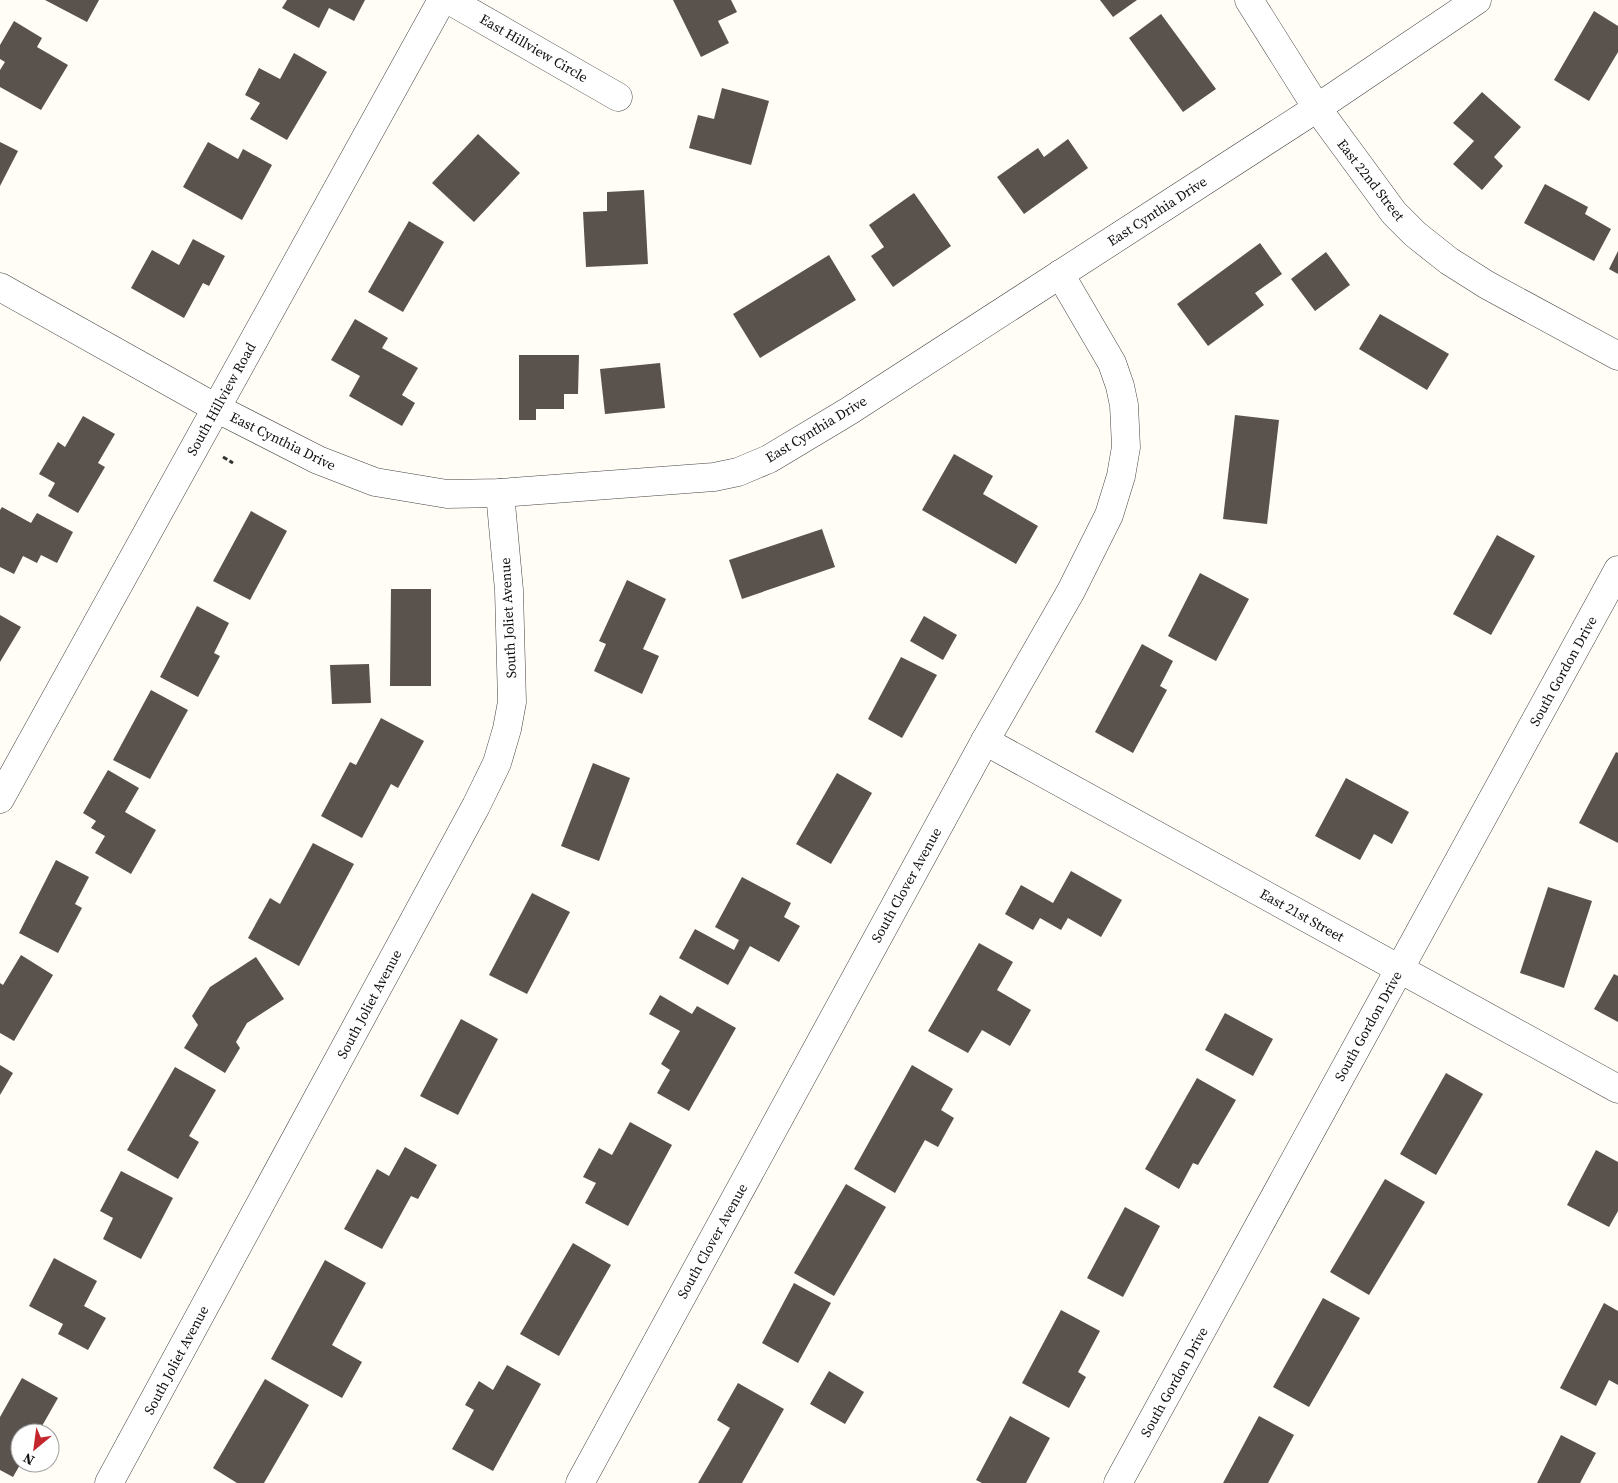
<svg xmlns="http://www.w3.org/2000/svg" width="1618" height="1483" viewBox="0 0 1618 1483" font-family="'Source Serif 4',serif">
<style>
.building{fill:#5a524d}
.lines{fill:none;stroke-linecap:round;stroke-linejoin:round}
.street-casing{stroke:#444;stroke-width:29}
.path{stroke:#333;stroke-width:3;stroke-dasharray:5 2.5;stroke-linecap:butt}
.street{stroke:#fff;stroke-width:28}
.labels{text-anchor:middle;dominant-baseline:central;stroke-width:5;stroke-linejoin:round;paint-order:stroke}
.street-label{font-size:14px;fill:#111;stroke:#fff}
</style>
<rect width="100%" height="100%" fill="#fffdf5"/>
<g class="building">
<polygon points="45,0 99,0 87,22"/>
<polygon points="287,0 365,0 354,21 329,8 319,28 282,8"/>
<polygon points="673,0 731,0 737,12 718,21 729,43 701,57"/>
<polygon points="1100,0 1137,0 1113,17"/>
<polygon points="1594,11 1618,26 1618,52 1589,101 1554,80"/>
<polygon points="1161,14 1216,89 1183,112 1129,38"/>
<polygon points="14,21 42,38 37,47 68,65 41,110 0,87 0,70 5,62 0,59 0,45"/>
<polygon points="294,53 327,72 287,140 250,119 260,103 245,95 259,68 280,79"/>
<polygon points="722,88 769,101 751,165 689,148 698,115 714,119"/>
<polygon points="1482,92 1521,127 1494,157 1503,166 1482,190 1453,164 1474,141 1453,123"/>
<polygon points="478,134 520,173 474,222 432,183"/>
<polygon points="1068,139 1088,168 1024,214 997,177 1038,148 1044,157"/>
<polygon points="0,142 18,151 0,186"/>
<polygon points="208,142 238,159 243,149 272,165 242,220 183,187"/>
<polygon points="1545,184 1588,207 1585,214 1611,229 1594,261 1524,223"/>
<polygon points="644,190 648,264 586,267 583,212 607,211 607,192"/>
<polygon points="914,193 951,246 893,287 871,256 884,247 869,225"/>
<polygon points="409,221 444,242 403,312 368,292"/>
<polygon points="193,239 225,256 209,286 203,283 184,318 131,288 152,250 179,265"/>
<polygon points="1260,243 1282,274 1255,293 1264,305 1208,346 1177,304"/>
<polygon points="1618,251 1618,274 1609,269"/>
<polygon points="1326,252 1350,285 1315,311 1291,279"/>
<polygon points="829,255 856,300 760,358 733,314"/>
<polygon points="1380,314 1449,354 1427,390 1359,349"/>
<polygon points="355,319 388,338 382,348 418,368 402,395 415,403 402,426 349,396 360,376 331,360"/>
<polygon points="519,355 579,355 578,394 564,394 564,409 536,409 536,420 519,420"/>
<polygon points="660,363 665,408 605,414 600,369"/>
<polygon points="1235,415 1279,420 1267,524 1223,519"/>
<polygon points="83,416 115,434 98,463 105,467 78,513 48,496 55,483 39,474 58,442 65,447"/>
<polygon points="954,454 993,476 983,494 1038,526 1016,564 922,510"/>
<polygon points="2,507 31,523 37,513 73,532 57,563 41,555 37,563 23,556 14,574 0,567 0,510"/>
<polygon points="251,511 287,531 250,600 213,581"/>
<polygon points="822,529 835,567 742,599 729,560"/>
<polygon points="1497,535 1535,556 1491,635 1453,614"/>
<polygon points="1200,573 1249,599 1216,661 1168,636"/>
<polygon points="627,580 666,599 643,649 659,656 642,694 594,671 606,644 599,641"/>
<polygon points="391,589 431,589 431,686 390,686"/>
<polygon points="197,606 229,623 214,653 220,656 198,697 160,677"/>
<polygon points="0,615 21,627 0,662"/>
<polygon points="924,616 957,635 943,660 910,641"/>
<polygon points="1142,644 1173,661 1160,686 1167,690 1133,753 1095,732"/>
<polygon points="901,657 937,675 902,738 868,719"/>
<polygon points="369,664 371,703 332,704 330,665"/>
<polygon points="151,690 188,710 150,779 113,760"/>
<polygon points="381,718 424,741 398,788 391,784 362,838 321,816 350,762 356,765"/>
<polygon points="1616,752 1618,753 1618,843 1579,823"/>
<polygon points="593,763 630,778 599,861 561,846"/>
<polygon points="108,770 139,788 125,812 156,830 131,874 95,853 105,836 91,828 96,821 83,813"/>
<polygon points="837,773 872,793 831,864 796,844"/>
<polygon points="1346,778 1409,812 1392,844 1374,834 1360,860 1315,836"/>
<polygon points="313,843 354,864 299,966 248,938 270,898 280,904"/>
<polygon points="56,860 89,877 75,904 82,908 58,953 19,933"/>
<polygon points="1071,871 1122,900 1101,937 1068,918 1061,930 1040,918 1033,930 1005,914 1021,885 1053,903"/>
<polygon points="742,877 791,903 784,917 800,926 779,962 750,946 728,985 679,958 695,929 734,950 739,940 715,927"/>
<polygon points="1548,887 1592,901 1564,988 1520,973"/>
<polygon points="532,893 570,912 527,994 489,975"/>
<polygon points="979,943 1013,962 997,990 1031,1010 1010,1046 982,1030 968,1053 928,1031"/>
<polygon points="21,955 53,975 14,1041 0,1033 0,983 3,985"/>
<polygon points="256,957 284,999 247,1023 236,1042 240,1048 225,1073 184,1048 198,1025 192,1016 210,987"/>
<polygon points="1614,974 1618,976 1618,1022 1594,1009"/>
<polygon points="660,995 692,1014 697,1006 736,1028 689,1111 657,1093 670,1070 661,1064 680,1031 649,1014"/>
<polygon points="1225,1013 1273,1039 1253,1076 1205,1050"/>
<polygon points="461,1019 498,1039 458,1115 420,1096"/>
<polygon points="0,1065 13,1073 0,1095"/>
<polygon points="912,1065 953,1089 941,1110 954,1118 938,1147 925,1140 895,1193 854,1169"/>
<polygon points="175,1067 216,1090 189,1136 199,1142 178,1179 127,1150"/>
<polygon points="1446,1073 1483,1094 1436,1175 1400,1154"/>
<polygon points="1197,1078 1236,1100 1198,1165 1193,1163 1179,1189 1145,1169"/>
<polygon points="630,1122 672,1145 628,1226 585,1203 596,1183 583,1177 599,1148 612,1155"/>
<polygon points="405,1147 437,1165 418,1199 411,1196 382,1249 344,1229 377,1169 389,1176"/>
<polygon points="1596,1150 1618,1162 1618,1211 1609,1227 1567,1205"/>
<polygon points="121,1171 173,1198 141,1259 103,1239 113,1218 100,1211"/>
<polygon points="1385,1179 1425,1202 1369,1295 1330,1272"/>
<polygon points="846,1184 886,1207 834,1296 794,1273"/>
<polygon points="1125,1207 1160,1226 1123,1297 1087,1278"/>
<polygon points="573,1243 611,1265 559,1356 520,1334"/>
<polygon points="54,1258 97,1281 84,1306 106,1318 88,1350 58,1334 63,1324 29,1306"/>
<polygon points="325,1260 366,1283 332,1345 362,1362 342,1398 271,1359"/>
<polygon points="794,1283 831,1303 798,1363 762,1343"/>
<polygon points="1323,1298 1360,1318 1309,1407 1273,1387"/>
<polygon points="1604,1303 1618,1311 1618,1385 1609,1380 1596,1406 1560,1388"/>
<polygon points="1061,1310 1100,1331 1078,1372 1086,1377 1069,1408 1022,1383"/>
<polygon points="507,1365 541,1384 493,1471 452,1449 474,1410 465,1405 479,1381 493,1390"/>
<polygon points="829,1371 864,1392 845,1424 810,1404"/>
<polygon points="22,1378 58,1398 38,1433 20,1433 21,1463 13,1477 0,1470 0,1417"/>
<polygon points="265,1379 309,1405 264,1483 237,1483 213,1468"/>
<polygon points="738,1383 784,1409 742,1483 698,1483 730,1428 717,1420"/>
<polygon points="1010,1416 1050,1438 1026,1483 982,1483 976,1480"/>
<polygon points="1259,1416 1294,1435 1268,1483 1223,1483"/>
<polygon points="1561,1435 1596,1453 1580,1483 1537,1483"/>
</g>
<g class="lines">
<defs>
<g id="street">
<polyline points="449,0 618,97"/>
<polyline points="1249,0 1317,108 1394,213 1415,234 1449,261 1487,285 1618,356"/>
<polyline points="0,287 216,408 318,460 375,482 447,494 500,493 714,477 738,472 769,459 849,411 1317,108 1477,0"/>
<polyline points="985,741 1618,1089"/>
<polyline points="0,799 442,0"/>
<polyline points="109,1483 476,806 497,763 507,729 512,702 509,590 500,493"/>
<polyline points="580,1483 985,741 1071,591 1109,515 1121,476 1126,447 1124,405 1120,386 1112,363 1060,274"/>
<polyline points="1118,1483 1618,570"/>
</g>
</defs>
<use href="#street" class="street-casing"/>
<polyline class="path" points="223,457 233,463"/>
<use href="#street" class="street"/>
</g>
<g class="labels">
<g class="street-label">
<text transform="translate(534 48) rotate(30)">East Hillview Circle</text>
<text transform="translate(1371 180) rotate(52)">East 22nd Street</text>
<text transform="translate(1157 211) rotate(-33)">East Cynthia Drive</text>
<text transform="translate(221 399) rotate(-61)">South Hillview Road</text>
<text transform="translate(816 429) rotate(-31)">East Cynthia Drive</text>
<text transform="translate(283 441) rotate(26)">East Cynthia Drive</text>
<text transform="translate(508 618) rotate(-93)">South Joliet Avenue</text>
<text transform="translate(1563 671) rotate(-61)">South Gordon Drive</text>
<text transform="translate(906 885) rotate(-61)">South Clover Avenue</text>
<text transform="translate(1302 915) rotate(29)">East 21st Street</text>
<text transform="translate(369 1004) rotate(-62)">South Joliet Avenue</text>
<text transform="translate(1368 1026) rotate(-61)">South Gordon Drive</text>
<text transform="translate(712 1241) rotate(-61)">South Clover Avenue</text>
<text transform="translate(176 1360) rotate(-62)">South Joliet Avenue</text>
<text transform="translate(1174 1382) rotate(-61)">South Gordon Drive</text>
</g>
</g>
<g transform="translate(35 1448) rotate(209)"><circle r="24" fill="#ffffff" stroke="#a0a0a0"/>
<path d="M0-4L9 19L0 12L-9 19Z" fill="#c4262e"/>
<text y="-8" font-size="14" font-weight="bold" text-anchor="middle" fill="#111111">N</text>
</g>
</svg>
